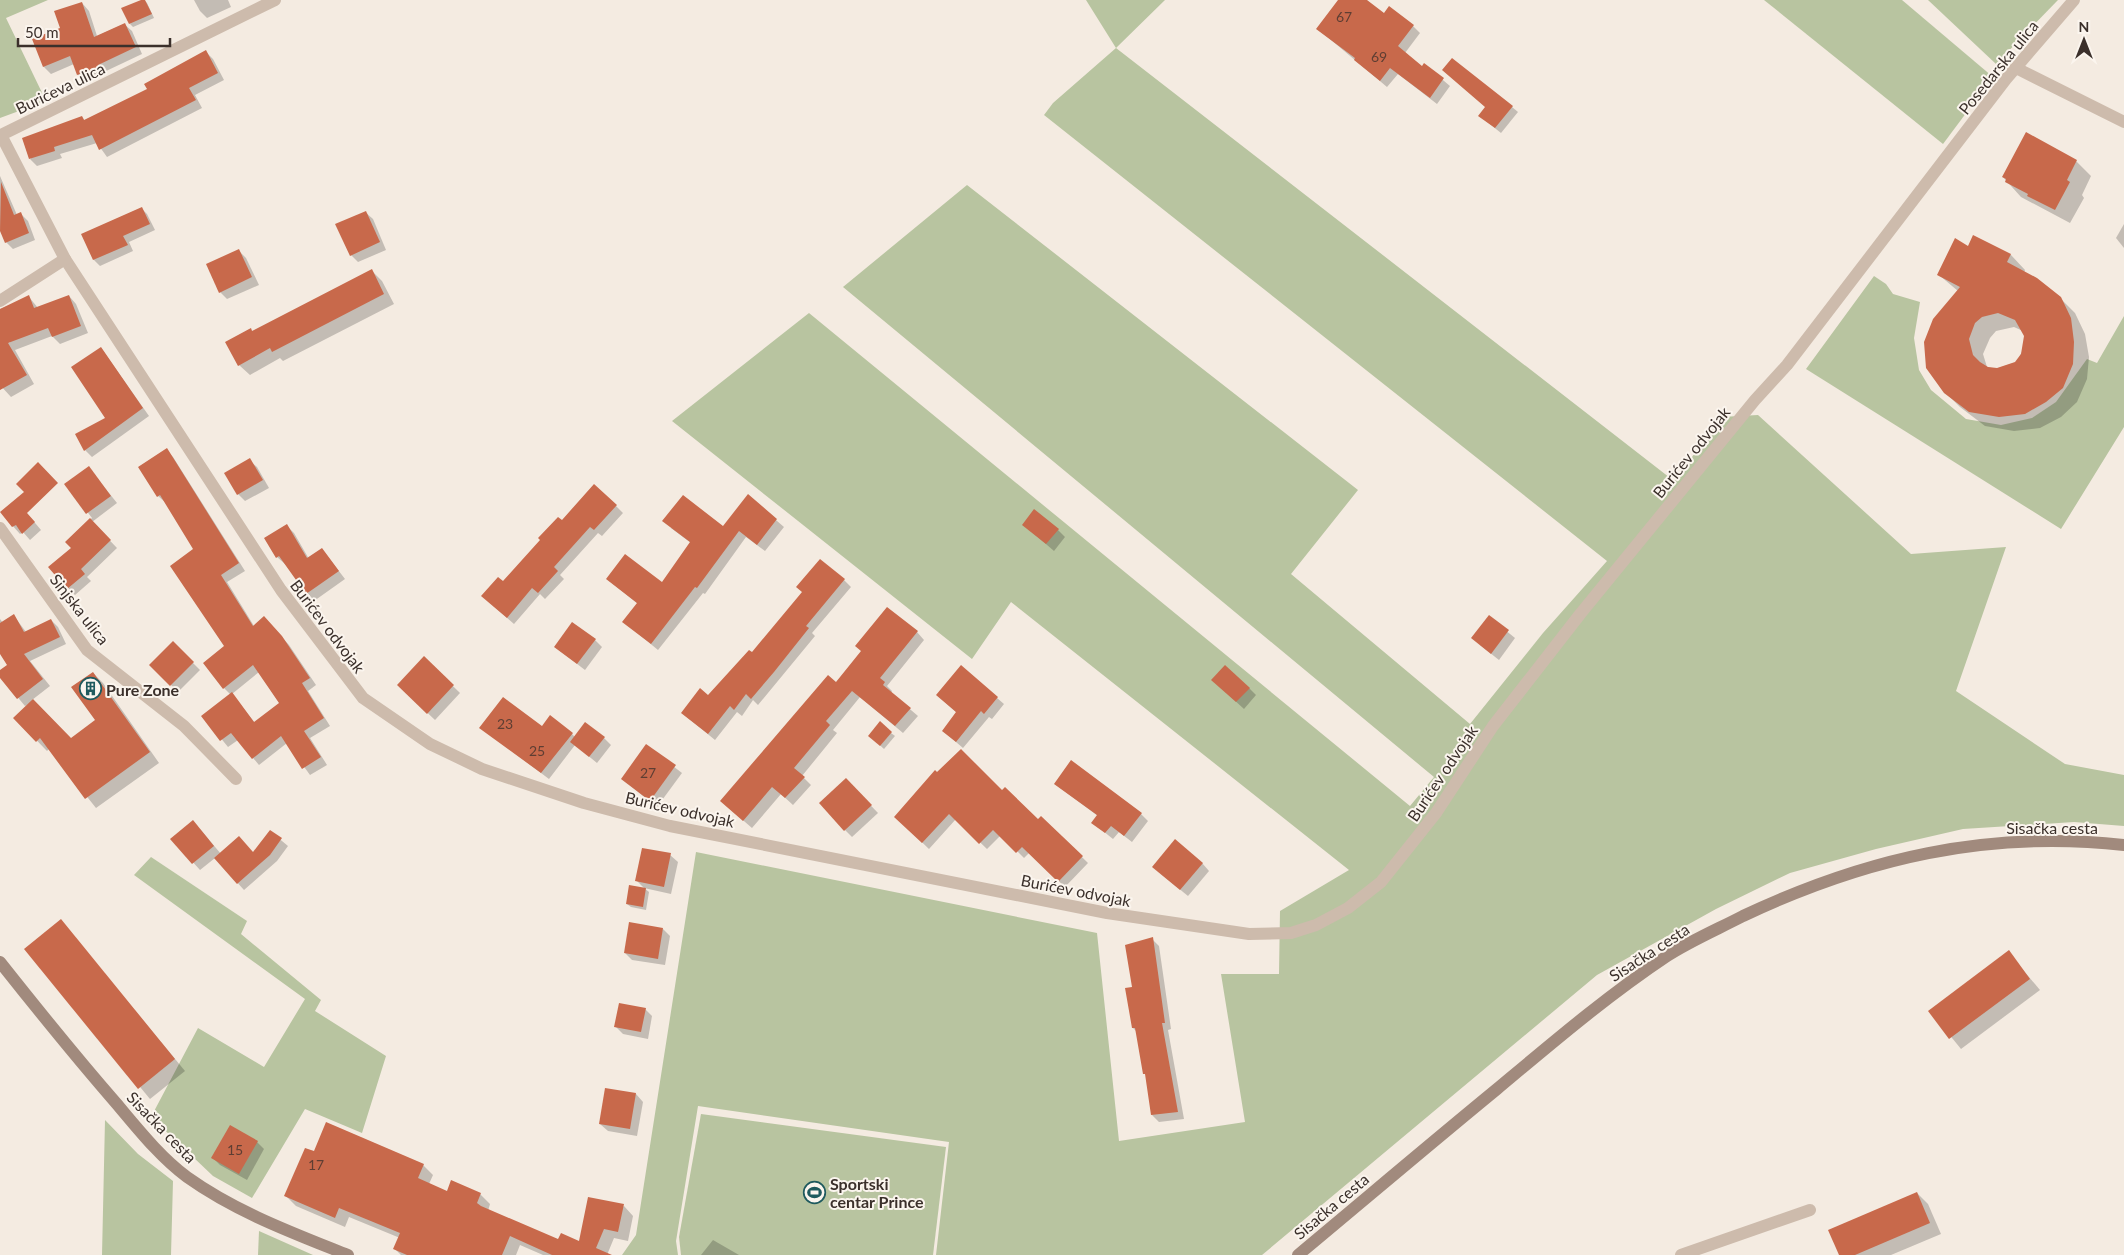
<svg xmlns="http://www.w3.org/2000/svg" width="2124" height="1255" viewBox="0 0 2124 1255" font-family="Lato,sans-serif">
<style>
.green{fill:#b8c4a0}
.shadow{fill:#0003;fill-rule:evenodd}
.building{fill:#c8694b;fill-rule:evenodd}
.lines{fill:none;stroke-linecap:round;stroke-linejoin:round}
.minor{stroke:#cdbbac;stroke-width:12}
.secondary{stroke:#a18a7d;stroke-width:12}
.labels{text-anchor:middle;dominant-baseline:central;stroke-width:4;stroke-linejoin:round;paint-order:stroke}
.number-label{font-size:14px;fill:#5e3e33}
.street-label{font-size:16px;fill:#3b302b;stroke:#fbf5ee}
.poi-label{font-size:16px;font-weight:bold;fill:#3b302b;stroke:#fbf5ee;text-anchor:start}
</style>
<rect width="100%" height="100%" fill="#f4ebe1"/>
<g class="green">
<polygon points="0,0 48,0 6,18 46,101 0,118"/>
<polygon points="1086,0 1165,0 1116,48 1674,481 1722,417 1758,415 1911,554 2006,547 1956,691 2065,764 2124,775 2124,826 2074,822 1963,829 1876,849 1790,873 1716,909 1597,975 1262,1255 936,1255 949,1142 698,1106 676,1241 678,1255 622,1255 636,1235 696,852 1097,933 1119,1141 1245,1122 1221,974 1279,974 1280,911 1349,870 1011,602 972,659 672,421 809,313 1410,806 1434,777 843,287 967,185 1358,490 1291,574 1470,724 1543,633 1607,561 1044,115 1053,103 1116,48"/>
<polygon points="1764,0 1902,0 1993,77 1943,144"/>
<polygon points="1928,0 2058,0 1996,64"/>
<polygon points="1874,276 1886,284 1893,294 1920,302 1914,338 1919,370 1931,390 1966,419 2001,425 2032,418 2056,402 2087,359 2097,363 2124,316 2124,427 2061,529 1806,369"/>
<polygon points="151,857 247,921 241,934 321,1000 315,1011 386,1056 362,1133 305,1109 252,1198 213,1176 151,1117 198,1028 264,1067 305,999 134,875"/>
<polygon points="701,1114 946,1147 933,1255 681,1255 679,1237"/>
<polygon points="105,1120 138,1154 173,1181 171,1255 102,1255"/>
<polygon points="259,1231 313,1255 258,1255"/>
</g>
<g class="shadow">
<polygon points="144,0 147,3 154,18 133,27 130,24"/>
<polygon points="194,0 228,0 231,7 207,18 200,11"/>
<polygon points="1340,0 1365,0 1385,15 1413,26 1420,33 1405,53 1423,68 1425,65 1450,86 1437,104 1398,74 1387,87 1318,29"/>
<polygon points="82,3 89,11 97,36 124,24 132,31 142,54 104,72 105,74 85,82 78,75 74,64 51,74 44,67 34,40 61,29"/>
<polygon points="206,52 213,59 224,80 195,95 202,108 107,157 97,143 60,154 62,158 37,166 30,159 82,117 85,121 149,90"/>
<polygon points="1486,107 1512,107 1518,112 1501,133 1486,121"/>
<polygon points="2076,161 2091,176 2082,195 2084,198 2070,223 2021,197 2003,177"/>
<polygon points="0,176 17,215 21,214 28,221 35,240 13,249 6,242 0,227"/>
<polygon points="141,208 147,214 155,230 129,242 133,251 100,266 94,260 83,234"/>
<polygon points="365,212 373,219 386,250 358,262 351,255"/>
<polygon points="2124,224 2124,248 2116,238"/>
<path d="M1974,236L2011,255L2025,270L2024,273L2060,298L2075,313L2085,334L2089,357L2087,379L2077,402L2061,417L2040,428L2014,431L1985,426L1960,407L1945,392L1958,291L1939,275L1968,247ZM2014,327L2023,331L2026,336L2025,346L2016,363L1997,369L1987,367L1983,354L1990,338L1996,331Z"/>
<polygon points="239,251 246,258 259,285 227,299 220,292"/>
<polygon points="372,271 382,281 394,304 283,361 280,358 250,375 239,365 227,342 250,329 253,332"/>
<polygon points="69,296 76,304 88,333 60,344 52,336 15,350 34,384 11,397 0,385 0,340 4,337 10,343 0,309 29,297 38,308"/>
<polygon points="101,348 149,416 92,457 85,450 76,435 106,419"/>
<path d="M166,450L173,457L245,571L227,582L254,626L271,625L289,645L316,685L308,691L330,726L310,738L327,765L310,775L287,743L259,765L238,740L228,747L203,716L231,695L224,688L226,646L195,550L166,503L158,496L139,467ZM259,672L280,704L255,723L232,694Z"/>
<polygon points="249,460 257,467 269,488 245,501 238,494"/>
<polygon points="89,468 117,503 92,522 117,548 87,577 91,581 75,595 68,588 72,548 66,542 92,518 66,484"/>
<polygon points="748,496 784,527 765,551 746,537 705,594 703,593 658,650 624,622 638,604 607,579 662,583 691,543 671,528 724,528"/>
<polygon points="616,506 623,513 602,536 598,533 560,575 564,579 545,599 540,594 514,624 490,603 503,583 562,522"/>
<polygon points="25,511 41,530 30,540 23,532 20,534 3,515"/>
<polygon points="1024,525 1058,530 1065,537 1054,551"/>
<polygon points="287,526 294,533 309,559 322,549 345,579 314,601 285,564 277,557"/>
<polygon points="844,580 851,587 812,633 815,636 758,705 753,700 742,716 737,712 715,740 682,713 709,696 752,654 804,592"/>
<polygon points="14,616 26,632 51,620 58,627 66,644 30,661 50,686 32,700 71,739 97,720 93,673 103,683 159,763 96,808 49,749 47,751 15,718 31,703 25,706 0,676 0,672 8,666 0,652 0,619 3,623"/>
<polygon points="1489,617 1515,638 1499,660 1480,645"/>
<polygon points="917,632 924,640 887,686 892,691 891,693 918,716 903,733 860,697 833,730 837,733 802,776 811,785 793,805 781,794 752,828 730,809 836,683"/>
<polygon points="595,640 602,647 585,670 555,647"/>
<polygon points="173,643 200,670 178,692 151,665"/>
<polygon points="424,658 460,693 435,720 398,685"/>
<polygon points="961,667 1004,704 992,719 989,717 963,748 943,731 957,713 937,695"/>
<polygon points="1220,687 1249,688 1256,695 1244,709"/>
<polygon points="481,728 542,728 572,734 575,737 604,738 611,745 597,763 575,745 549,779"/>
<polygon points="891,733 895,736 884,749 873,739"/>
<polygon points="647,746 682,773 657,807 622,779"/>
<polygon points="1055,784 1141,814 1148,821 1132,842 1119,832 1113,839 1093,823 1098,816"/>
<polygon points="853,787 878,813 852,837 845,830"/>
<polygon points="1002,792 1038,821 1041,817 1088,863 1065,887 1029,853 1024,858 1001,835 987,849 956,819 929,849 902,823"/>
<polygon points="200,829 221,854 254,853 270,831 288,846 277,861 244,890 215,858 200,870 172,839"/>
<polygon points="670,855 678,862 671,894 644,888 649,892 646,910 631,907 627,904 645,889 637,881"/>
<polygon points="1202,863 1209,871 1188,896 1161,874"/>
<polygon points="61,921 185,1071 150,1099 26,949"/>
<polygon points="663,929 670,936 665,965 632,960 625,953"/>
<polygon points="1152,939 1159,946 1171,1029 1168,1030 1184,1119 1159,1122 1152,1115 1147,1076 1137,1032 1133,1028 1133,988"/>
<polygon points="2008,952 2040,990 1961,1049 1930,1011"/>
<polygon points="645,1009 652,1016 648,1039 623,1034 616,1027"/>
<polygon points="606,1089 636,1094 643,1102 637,1136 608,1131 600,1124"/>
<polygon points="257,1142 264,1149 247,1180 220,1165 213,1158"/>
<polygon points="315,1153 423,1165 433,1175 429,1184 448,1192 480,1194 490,1204 488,1211 559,1241 580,1243 624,1206 633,1216 628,1241 614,1238 607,1255 543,1255 520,1245 516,1255 401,1255 395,1249 400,1238 349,1217 345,1227 296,1206 286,1196"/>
<polygon points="1917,1193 1928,1204 1941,1234 1891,1255 1841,1255"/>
<polygon points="713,1240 739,1255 701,1255"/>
</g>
<g class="building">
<polygon points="141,0 145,0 152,14 129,24 121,8"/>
<polygon points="1338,0 1367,0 1384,13 1389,6 1414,25 1398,46 1422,66 1424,63 1444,78 1430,98 1390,68 1380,81 1354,60 1355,58 1316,29"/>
<polygon points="82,2 94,37 125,23 136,47 98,65 99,67 77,75 70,56 43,67 32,39 60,28 54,11"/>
<polygon points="206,50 218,73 189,88 196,100 99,150 92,135 54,147 55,151 29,159 22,138 82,116 84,120 147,89 144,84"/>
<polygon points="1452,58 1513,106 1495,128 1478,116 1485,107 1442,70"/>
<polygon points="2026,132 2077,160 2067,180 2070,182 2055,210 2027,196 2028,194 2005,182 2006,179 2002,177"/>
<polygon points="1,182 14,215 21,212 29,233 5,243 0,231"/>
<polygon points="142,207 150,224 123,236 128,245 93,260 81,234"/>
<polygon points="366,211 380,242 350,256 335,224"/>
<path d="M1973,235L2011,254L2007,262L2037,278L2061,297L2071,318L2074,342L2073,364L2063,388L2046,402L2025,414L1999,417L1969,412L1944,393L1926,368L1924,342L1933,319L1960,287L1937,275L1955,238L1968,246ZM1998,313L2015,320L2024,336L2021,354L2015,362L1997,368L1988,367L1980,362L1973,355L1969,339L1975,323L1982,317Z"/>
<polygon points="239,249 252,277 219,293 206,264"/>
<polygon points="372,269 384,294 272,352 270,348 238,366 225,342 251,328 252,331"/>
<polygon points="29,295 34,308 69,295 81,326 52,337 48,328 8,343 27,375 0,390 0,309"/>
<polygon points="101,347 143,408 84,451 75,434 105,418 71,367"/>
<polygon points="167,448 239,563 221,575 253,626 264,616 282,636 310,678 302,683 324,718 304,731 321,757 302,769 281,736 252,759 231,733 220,741 201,716 232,692 254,722 279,703 253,665 223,689 203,663 224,646 170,566 193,549 160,495 157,497 138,467"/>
<polygon points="250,458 263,480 237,495 224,473"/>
<polygon points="38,462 58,483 27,513 35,522 22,534 16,525 12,527 0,512 24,492 16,484"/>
<polygon points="89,466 111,496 86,514 64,484"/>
<polygon points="594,484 617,505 594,530 590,527 554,567 558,571 538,593 532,588 507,618 481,596 498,577 503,581 540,540 538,538 558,517 562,520"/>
<polygon points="748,494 777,519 757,545 739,531 697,588 695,587 651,644 622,622 637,603 606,579 625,554 662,582 690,542 662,521 683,495 723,526"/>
<polygon points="1034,509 1059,529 1046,544 1022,525"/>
<polygon points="90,518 111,540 81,569 85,574 67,589 48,567 71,548 65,542"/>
<polygon points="287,524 307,558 322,548 339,571 306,594 279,556 276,558 264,538"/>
<polygon points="820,559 845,579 806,626 809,628 774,672 751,699 746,694 734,710 730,706 708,734 681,713 700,688 708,695 749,650 752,652 802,592 796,587"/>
<polygon points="887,607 918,631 880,678 885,682 883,685 911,708 895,726 852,691 826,721 830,725 794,768 805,777 785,798 772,787 743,821 720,801 828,675 836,682 861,651 855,646"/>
<polygon points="14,614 24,632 51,619 60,637 24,654 43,679 17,699 0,678 0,670 7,665 0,654 0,623"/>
<polygon points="1489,615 1509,630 1491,654 1471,638"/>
<polygon points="572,622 596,639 577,664 554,647"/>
<polygon points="173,641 194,662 170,686 149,665"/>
<polygon points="424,656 454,685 427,714 397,685"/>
<polygon points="961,665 998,697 984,714 981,711 956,742 942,731 956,712 936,695"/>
<polygon points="1225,665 1250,688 1236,702 1211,680"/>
<polygon points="93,672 150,752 85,799 40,738 36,742 13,718 33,699 71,738 95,720 71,687"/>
<polygon points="503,697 542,726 550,715 573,733 541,773 479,728"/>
<polygon points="880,721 892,732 880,746 868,736"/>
<polygon points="585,722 605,737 589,757 570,742"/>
<polygon points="646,744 676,765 650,801 621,779"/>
<polygon points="961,749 1002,790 1005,787 1038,819 1041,816 1083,856 1058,882 1022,847 1016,853 993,830 979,844 949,814 922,843 894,817 935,770 937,772"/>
<polygon points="1071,760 1142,813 1124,836 1111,826 1105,833 1091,823 1097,815 1054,784"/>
<polygon points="846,778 872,805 844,831 819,803"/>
<polygon points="193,820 214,846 192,864 170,839"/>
<polygon points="270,830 282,838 270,855 237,884 214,858 239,836 253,852"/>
<polygon points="1175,839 1203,863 1180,890 1152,867"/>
<polygon points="642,848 671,853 664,887 635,881"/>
<polygon points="629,885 646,888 643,907 626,904"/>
<polygon points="61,919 175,1059 138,1089 24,949"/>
<polygon points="629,922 663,928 658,959 624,953"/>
<polygon points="1153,937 1165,1023 1162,1023 1178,1112 1151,1115 1145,1074 1143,1074 1135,1028 1132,1028 1125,988 1132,987 1125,945"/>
<polygon points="2009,950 2030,979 1949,1039 1928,1011"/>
<polygon points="619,1003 646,1008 641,1032 614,1027"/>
<polygon points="605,1088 636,1093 630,1129 599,1124"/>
<polygon points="326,1122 424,1164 418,1178 447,1191 451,1180 481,1193 477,1203 481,1206 558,1239 561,1233 579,1241 588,1197 624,1204 618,1232 604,1229 596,1248 612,1255 552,1255 510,1236 502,1255 407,1255 393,1249 400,1233 339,1208 335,1218 284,1196 305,1148 314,1151"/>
<polygon points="230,1125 258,1141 239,1174 211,1158"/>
<polygon points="1917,1192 1930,1223 1855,1255 1839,1255 1828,1230"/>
</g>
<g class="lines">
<g class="minor">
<polyline points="2016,68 2124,122"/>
<polyline points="65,259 281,590 363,698 430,744 482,769 584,803 670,826 1107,913 1249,934 1291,933 1316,925 1348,908 1381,882 1436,813 1493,726 1581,613 1755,400 1787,365 2006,79 2074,0"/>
<polyline points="0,301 65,259 1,135 275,0"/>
<polyline points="0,528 87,650 184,726 236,779"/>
<polyline points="1681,1255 1810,1210"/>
</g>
<g class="secondary">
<path d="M0,962C38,1010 76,1057 116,1103C138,1129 160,1157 187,1177C236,1212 293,1233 348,1255"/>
<path d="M1298,1255C1364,1200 1430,1144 1497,1089C1552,1043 1607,996 1667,956C1690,941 1718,929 1743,916C1866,858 1987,830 2124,845"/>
</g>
</g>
<defs>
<symbol id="building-ring" viewBox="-11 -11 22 22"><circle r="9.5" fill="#fbf5ee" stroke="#1f5a5e" stroke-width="1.5"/><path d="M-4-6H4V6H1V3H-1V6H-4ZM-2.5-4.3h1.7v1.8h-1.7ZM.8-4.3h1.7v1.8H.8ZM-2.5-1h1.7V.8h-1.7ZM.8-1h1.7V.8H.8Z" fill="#1f5a5e"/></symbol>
<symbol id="stadium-ring" viewBox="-11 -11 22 22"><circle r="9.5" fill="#fbf5ee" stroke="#1f5a5e" stroke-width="1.5"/><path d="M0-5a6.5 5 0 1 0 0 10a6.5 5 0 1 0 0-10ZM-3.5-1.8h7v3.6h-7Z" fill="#1f5a5e"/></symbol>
</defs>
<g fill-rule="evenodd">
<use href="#building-ring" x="78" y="676" width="25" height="25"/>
<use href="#stadium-ring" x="802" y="1180" width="25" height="25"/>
</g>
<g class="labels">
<g class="number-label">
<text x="1344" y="16">67</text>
<text x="1379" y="56">69</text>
<text x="505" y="723">23</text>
<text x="537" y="750">25</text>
<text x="648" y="772">27</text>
<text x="235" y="1149">15</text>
<text x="316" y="1164">17</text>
</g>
<g class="street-label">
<text transform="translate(1998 67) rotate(-51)">Posedarska ulica</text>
<text transform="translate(60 88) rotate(-26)">Burićeva ulica</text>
<text transform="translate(1691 452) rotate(-51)">Burićev odvojak</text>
<text transform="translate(80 609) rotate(52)">Sinjska ulica</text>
<text transform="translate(328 626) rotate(53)">Burićev odvojak</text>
<text transform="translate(1442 773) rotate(-56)">Burićev odvojak</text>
<text transform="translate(680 809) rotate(13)">Burićev odvojak</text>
<text x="2052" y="827">Sisačka cesta</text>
<text transform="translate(1076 890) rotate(11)">Burićev odvojak</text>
<text transform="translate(1649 952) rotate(-33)">Sisačka cesta</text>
<text transform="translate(162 1127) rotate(46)">Sisačka cesta</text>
<text transform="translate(1331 1206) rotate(-40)">Sisačka cesta</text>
</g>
<g class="poi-label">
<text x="106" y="689">Pure Zone</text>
<text x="830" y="1183">Sportski<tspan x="830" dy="18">centar Prince</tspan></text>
</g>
</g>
<g transform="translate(2084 40)" stroke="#fbf5ee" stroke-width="4" paint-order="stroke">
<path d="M0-4L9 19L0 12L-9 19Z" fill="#3b302b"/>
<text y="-8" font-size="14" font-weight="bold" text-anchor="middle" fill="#3b302b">N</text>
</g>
<path d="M18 38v8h152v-8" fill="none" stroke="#3b302b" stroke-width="2.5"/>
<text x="25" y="38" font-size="15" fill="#3b302b" stroke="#fbf5ee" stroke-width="4" paint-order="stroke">50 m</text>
</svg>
